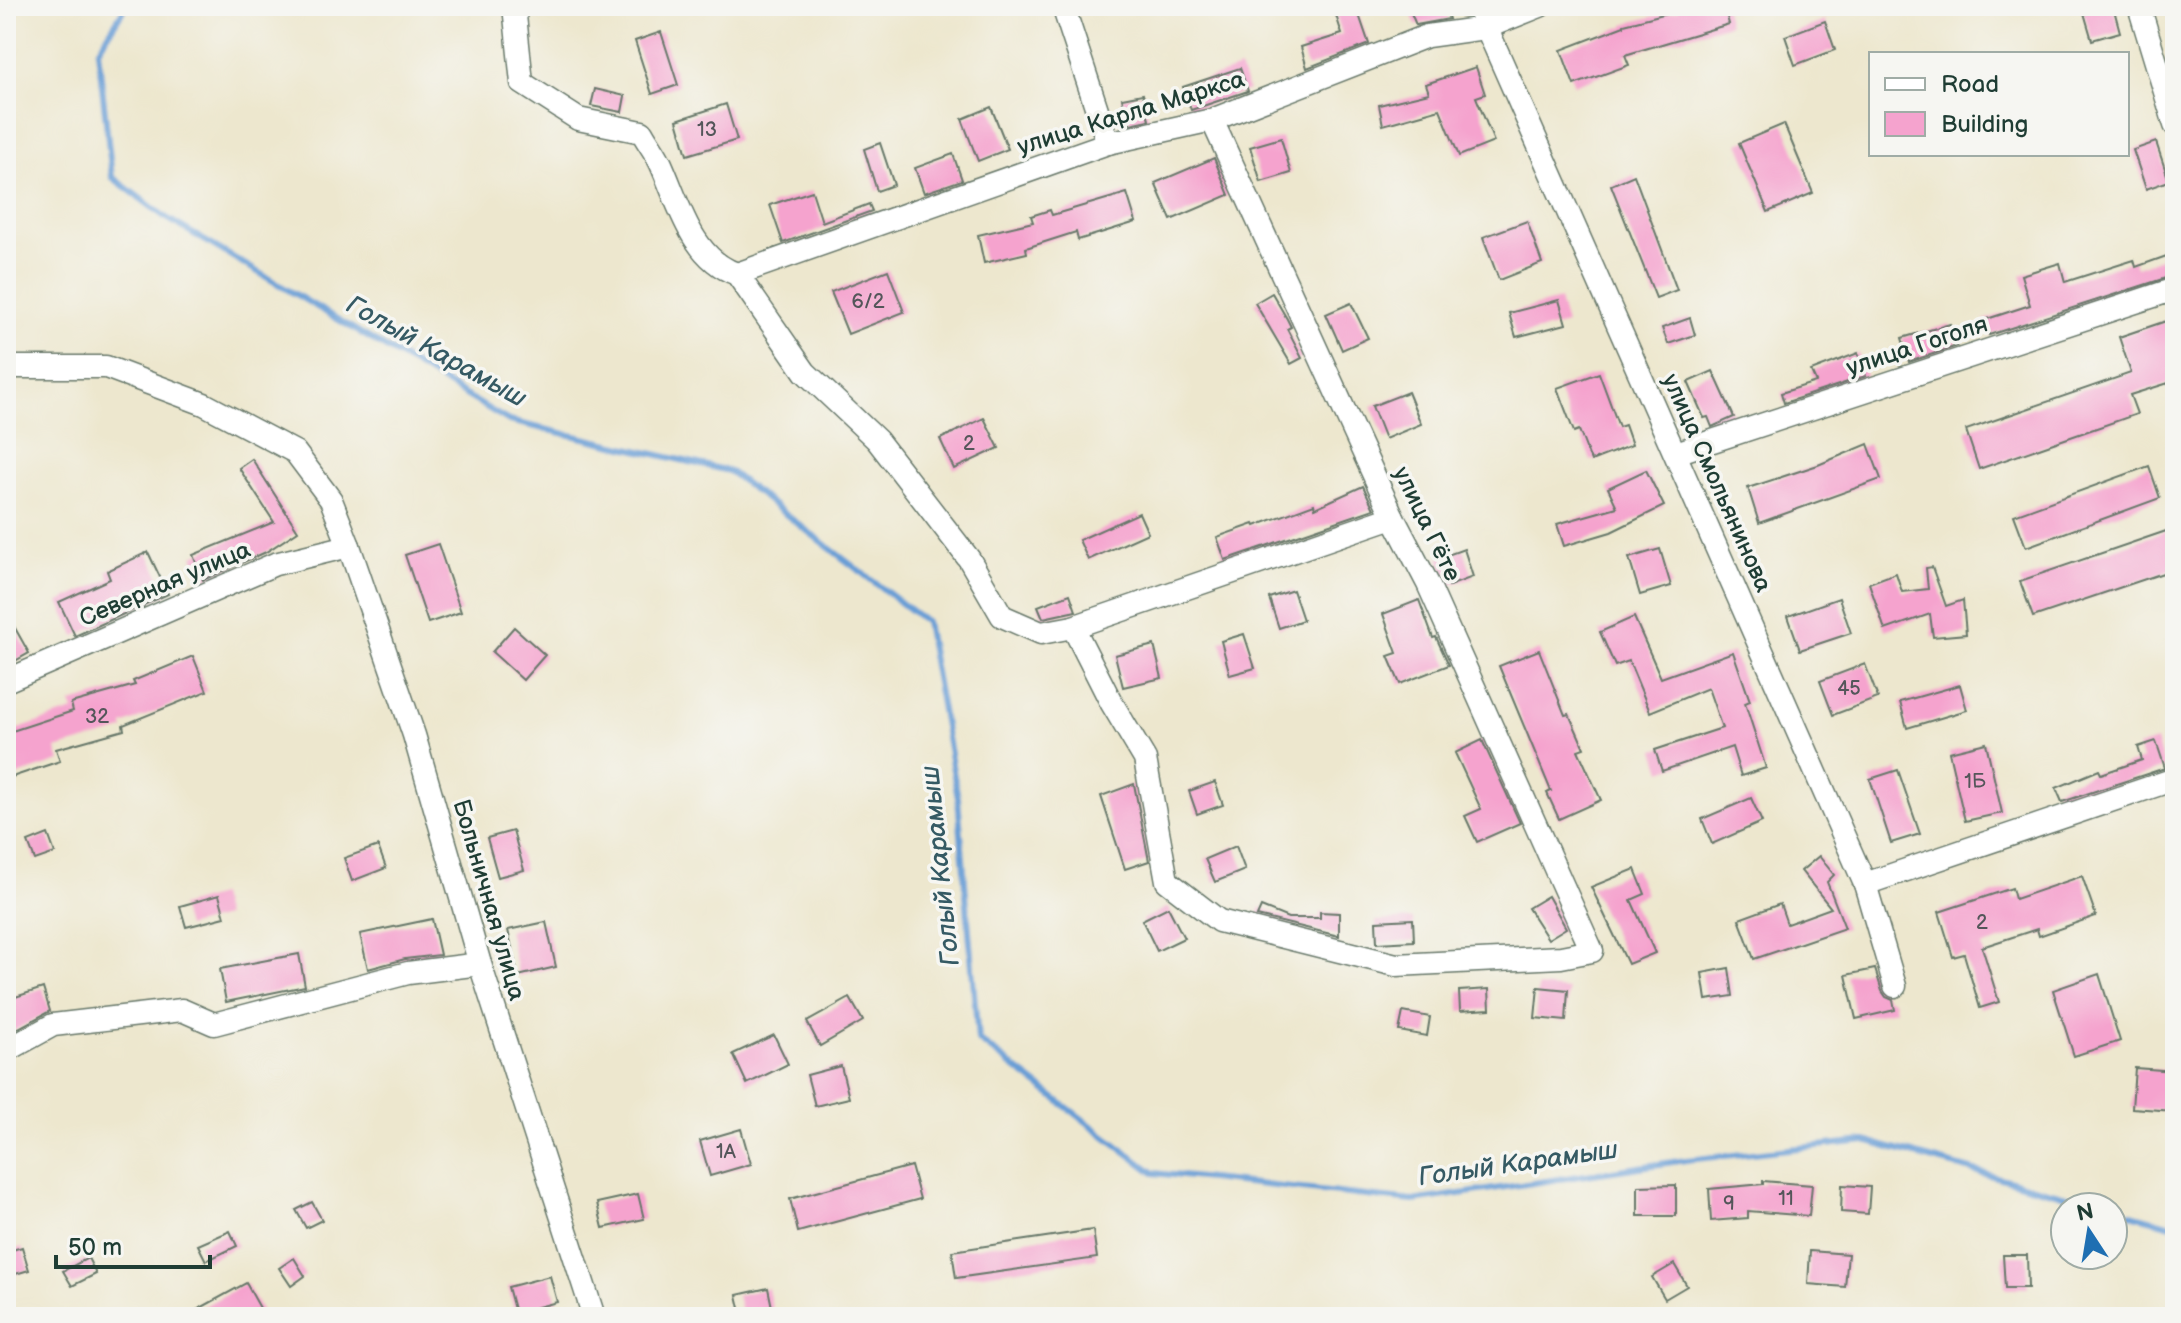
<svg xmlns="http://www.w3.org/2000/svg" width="2181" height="1323" viewBox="0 0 2181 1323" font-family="'Balsamiq Sans',sans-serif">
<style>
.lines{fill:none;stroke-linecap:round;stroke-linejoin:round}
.stream{stroke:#699ed5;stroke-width:6}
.building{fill:#f5a3ce}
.street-casing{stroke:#67786a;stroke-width:25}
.street{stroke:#fff;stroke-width:22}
.labels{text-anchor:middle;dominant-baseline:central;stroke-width:7;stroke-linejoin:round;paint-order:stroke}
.number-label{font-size:20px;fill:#54565a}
.street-label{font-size:24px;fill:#1f3d34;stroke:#f6f6f2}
.water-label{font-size:26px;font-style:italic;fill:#355a64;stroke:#f6f6f2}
</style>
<rect width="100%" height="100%" fill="#f6f6f2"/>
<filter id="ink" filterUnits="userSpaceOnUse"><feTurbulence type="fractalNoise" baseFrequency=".0125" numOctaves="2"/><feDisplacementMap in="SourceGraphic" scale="16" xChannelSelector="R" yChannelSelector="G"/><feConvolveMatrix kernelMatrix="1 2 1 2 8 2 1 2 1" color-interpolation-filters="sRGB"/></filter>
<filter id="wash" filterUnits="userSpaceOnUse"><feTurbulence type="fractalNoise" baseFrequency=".006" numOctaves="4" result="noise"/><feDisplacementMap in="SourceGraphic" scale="32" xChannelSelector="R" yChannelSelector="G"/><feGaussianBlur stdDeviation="1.8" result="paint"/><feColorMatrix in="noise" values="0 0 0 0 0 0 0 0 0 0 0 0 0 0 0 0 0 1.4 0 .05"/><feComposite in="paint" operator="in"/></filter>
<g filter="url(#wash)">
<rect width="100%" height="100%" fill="#ede7ce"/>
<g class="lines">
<g class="stream">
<polyline points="126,6 98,50 112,177 165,217 509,421 729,471 926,622 958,798 978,1040 1154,1173 1413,1201 1686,1160 1865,1141 2106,1207"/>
<polyline points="2113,1209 2175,1226"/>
</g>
</g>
<g id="blocks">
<g class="building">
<polygon points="1333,6 1356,6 1369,44 1307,68 1301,47 1342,34"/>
<polygon points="1408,6 1444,6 1449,19 1416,25"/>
<polygon points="1678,6 1724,6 1729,24 1625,55 1629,65 1574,85 1561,50 1624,26 1624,24 1679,10"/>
<polygon points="2082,6 2113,6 2120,32 2092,40"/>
<polygon points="1825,21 1835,50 1795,65 1785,36"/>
<polygon points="661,32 678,85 652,94 635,41"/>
<polygon points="1476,67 1485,94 1476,97 1494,142 1459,156 1440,109 1383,125 1379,105 1429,93 1426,84"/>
<polygon points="1240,68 1248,91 1191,110 1183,87"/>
<polygon points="595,89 625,96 622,112 591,106"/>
<polygon points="1143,94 1149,120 1130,124 1122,98"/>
<polygon points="726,104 737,140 687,155 677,120"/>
<polygon points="991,107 1008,149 978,161 962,119"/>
<polygon points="1784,124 1813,193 1768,212 1739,143"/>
<polygon points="1281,138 1291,173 1261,182 1250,147"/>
<polygon points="2156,142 2169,181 2146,189 2133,150"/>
<polygon points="880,143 894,185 877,191 864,149"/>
<polygon points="953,154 962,180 924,193 915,168"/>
<polygon points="1214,158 1229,195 1171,220 1155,183"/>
<polygon points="1634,175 1677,290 1656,298 1611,185"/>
<polygon points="812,191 822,222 869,204 872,211 783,243 770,205"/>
<polygon points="1127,193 1136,222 1078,240 1076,232 1026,248 1027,253 984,263 978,235 1033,222 1031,216 1050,210 1052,215"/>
<polygon points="1527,221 1542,263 1499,280 1483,237"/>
<polygon points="2175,253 2175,275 1989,335 1984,320 2030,305 2021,275 2060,263 2065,282 2134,260 2136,267"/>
<polygon points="888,270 904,312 848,334 831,292"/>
<polygon points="1272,293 1287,319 1291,327 1287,329 1302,358 1291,364 1255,303"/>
<polygon points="1559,300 1566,324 1516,337 1509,313"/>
<polygon points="1351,303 1368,338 1342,350 1326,314"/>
<polygon points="1690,318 1695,335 1668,344 1662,328"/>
<polygon points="2175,318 2175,381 2130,395 2137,414 1979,469 1966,430 2131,373 2119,337"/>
<polygon points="1950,324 1957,346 1909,362 1902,338"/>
<polygon points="1858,353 1866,376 1784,403 1781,393 1816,382 1811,371"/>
<polygon points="1713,371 1734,417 1712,427 1708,417 1704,418 1688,382"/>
<polygon points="1599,373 1619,427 1625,425 1632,445 1591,461 1579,430 1574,432 1557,388"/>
<polygon points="1408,392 1421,424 1385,439 1372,406"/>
<polygon points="984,418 999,448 954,469 940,439"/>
<polygon points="1868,444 1881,479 1759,523 1748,488 1818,465"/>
<polygon points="252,459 298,531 266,552 203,580 193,555 274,522 239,468"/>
<polygon points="2149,466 2160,498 2026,547 2014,515"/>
<polygon points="1646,470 1664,506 1611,532 1564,546 1557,524 1617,507 1608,488"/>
<polygon points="1363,486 1374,509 1225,560 1217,537 1254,524 1255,526 1314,504 1315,508"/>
<polygon points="1139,513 1148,533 1088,560 1079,540"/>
<polygon points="2175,528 2175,569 2033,617 2020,581"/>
<polygon points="438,544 461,612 428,623 405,555"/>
<polygon points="1464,549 1473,577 1449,586 1439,558"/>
<polygon points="1660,549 1671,586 1640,595 1629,558"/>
<polygon points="148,552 168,594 75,636 59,602 110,579 107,571"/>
<polygon points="1932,567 1946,606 1963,600 1966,634 1933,637 1930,614 1885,630 1869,583 1896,573 1902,592 1928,589 1926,568"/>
<polygon points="1293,590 1303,620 1279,628 1269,598"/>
<polygon points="1070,594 1076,611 1043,618 1038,606"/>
<polygon points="1839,598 1851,633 1800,650 1788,616"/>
<polygon points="1419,600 1433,638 1436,637 1449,665 1400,684 1388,656 1397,653 1383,614"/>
<polygon points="6,612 29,653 6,666"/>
<polygon points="1634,617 1661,678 1733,652 1750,701 1745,703 1766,768 1741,776 1732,747 1662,771 1655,750 1722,728 1708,688 1650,712 1629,661 1615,666 1600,632"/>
<polygon points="514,627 545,655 523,680 492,652"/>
<polygon points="1244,634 1255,668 1230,675 1221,641"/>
<polygon points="1154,645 1162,678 1123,687 1115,655"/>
<polygon points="1539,650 1565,715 1569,714 1584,748 1578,750 1601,800 1559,819 1547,793 1551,791 1499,666"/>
<polygon points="193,656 207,691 123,725 124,730 56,749 60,761 9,778 6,768 6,733 73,711 71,703 135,685 133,681"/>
<polygon points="1865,664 1878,698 1833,715 1820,681"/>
<polygon points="1960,685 1967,710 1907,728 1900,702"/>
<polygon points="1482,740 1520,823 1477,842 1465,816 1481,809 1455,753"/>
<polygon points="2156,741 2165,768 2062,802 2056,788 2099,770 2101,774 2142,760 2138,747"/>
<polygon points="1986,743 2002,813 1965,821 1949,752"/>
<polygon points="1898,770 1920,834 1891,843 1870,779"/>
<polygon points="1215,782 1223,805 1197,814 1189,791"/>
<polygon points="1134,784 1149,861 1125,869 1101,796"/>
<polygon points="1751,798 1762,822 1712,844 1702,819"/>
<polygon points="513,831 524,870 498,877 487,838"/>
<polygon points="48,834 55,853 35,860 28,842"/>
<polygon points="378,846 386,868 352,881 344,858"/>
<polygon points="1236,846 1245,870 1215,882 1205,859"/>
<polygon points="1819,856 1834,875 1827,882 1845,928 1754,959 1739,919 1780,904 1787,924 1831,908 1801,871"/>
<polygon points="1635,869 1645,894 1631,900 1655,953 1628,964 1591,887"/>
<polygon points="2082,876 2096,916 2039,936 2037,929 1982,947 1999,1002 1980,1008 1964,954 1953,957 1939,912 2012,888 2015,899"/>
<polygon points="219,895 225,917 186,927 180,906"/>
<polygon points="1548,896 1566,928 1548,939 1528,908"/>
<polygon points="1168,907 1184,938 1157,951 1142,920"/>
<polygon points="1261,907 1288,918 1320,918 1320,912 1339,913 1339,936 1257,916"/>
<polygon points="432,919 440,955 405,959 368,969 360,934"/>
<polygon points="1413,919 1414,941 1377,943 1376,921"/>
<polygon points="546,922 556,967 518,976 508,930"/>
<polygon points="299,954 305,986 226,1002 220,969"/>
<polygon points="1729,968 1733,996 1706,1000 1702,973"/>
<polygon points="1875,969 1882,991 1886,997 1893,1000 1895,1010 1856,1019 1846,975"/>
<polygon points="2099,974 2120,1041 2074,1056 2053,990"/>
<polygon points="1538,987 1568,990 1566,1021 1535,1018"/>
<polygon points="43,988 50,1011 6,1035 6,1000"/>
<polygon points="1489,989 1490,1009 1460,1011 1459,991"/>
<polygon points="850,998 863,1021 820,1046 807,1022"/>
<polygon points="1403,1012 1430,1017 1427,1036 1399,1031"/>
<polygon points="774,1035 788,1064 747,1084 733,1054"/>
<polygon points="841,1066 849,1098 815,1106 807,1075"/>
<polygon points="2135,1068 2175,1071 2174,1111 2132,1108"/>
<polygon points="741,1129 751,1164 710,1176 700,1141"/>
<polygon points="911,1166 920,1199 798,1232 790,1199"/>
<polygon points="1763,1181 1812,1185 1809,1216 1748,1211 1748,1218 1711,1221 1709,1189 1763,1184"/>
<polygon points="1676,1185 1676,1216 1638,1216 1638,1186"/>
<polygon points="1842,1185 1870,1187 1868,1214 1841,1212"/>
<polygon points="638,1194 644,1219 603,1228 597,1203"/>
<polygon points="312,1202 322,1220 306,1228 296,1210"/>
<polygon points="1093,1230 1097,1258 956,1278 952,1251"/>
<polygon points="230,1231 237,1246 206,1261 198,1245"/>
<polygon points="22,1247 29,1270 12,1275 6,1252"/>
<polygon points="1810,1251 1848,1254 1845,1287 1808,1284"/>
<polygon points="2003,1255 2027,1255 2028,1288 2005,1288"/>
<polygon points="88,1258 96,1274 72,1286 63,1271"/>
<polygon points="294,1258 305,1276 291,1286 279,1268"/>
<polygon points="1674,1264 1687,1286 1665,1299 1652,1277"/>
<polygon points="550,1276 557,1302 515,1313 508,1287"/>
<polygon points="246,1283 265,1317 184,1317"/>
<polygon points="768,1288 774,1317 742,1317 737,1295"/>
</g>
</g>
</g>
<g filter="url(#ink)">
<use href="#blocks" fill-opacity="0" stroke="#67786a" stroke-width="2"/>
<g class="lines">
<defs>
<g id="street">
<path d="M514,6L522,83L578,119L642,132C648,143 656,153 661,164C679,204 692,259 737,274L805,372L877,440L969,559L1002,616L1041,633L1073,627L1393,517"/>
<polyline points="1063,6 1108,143"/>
<polyline points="1477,6 1865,884 1895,986"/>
<polyline points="2139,6 2175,125"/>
<polyline points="737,274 1108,143 1212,120 1427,36 1485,28 1540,6"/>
<polyline points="6,367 106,367 204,404 295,452 331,500 349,546 414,735 480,964 594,1317"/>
<polyline points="1676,453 2175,289"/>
<polyline points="1073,627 1111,702 1145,759 1167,881 1219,921 1396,965 1561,957 1592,951 1428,584 1393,517 1212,120"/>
<polyline points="6,681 275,564 349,546"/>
<polyline points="1865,884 2175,779"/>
<polyline points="6,1051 53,1025 182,1010 214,1024 408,973 480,964"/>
</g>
</defs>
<use href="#street" class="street-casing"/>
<use href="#street" class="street"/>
</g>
</g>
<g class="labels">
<g class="number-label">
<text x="707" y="130">13</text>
<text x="868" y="302">6/2</text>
<text x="969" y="444">2</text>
<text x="1849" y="689">45</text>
<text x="97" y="717">32</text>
<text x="1975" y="782">1Б</text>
<text x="1982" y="923">2</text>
<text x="726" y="1152">1А</text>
<text x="1786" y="1199">11</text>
<text x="1729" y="1204">9</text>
</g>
<g class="street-label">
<text transform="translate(1131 113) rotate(-17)">улица Карла Маркса</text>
<text transform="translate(1917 346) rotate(-18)">улица Гоголя</text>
<text transform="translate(1717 483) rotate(66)">улица Смольянинова</text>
<text transform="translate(1427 524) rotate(64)">улица Гёте</text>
<text transform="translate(165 584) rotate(-23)">Северная улица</text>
<text transform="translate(489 900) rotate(74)">Больничная улица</text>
</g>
<g class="water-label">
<text transform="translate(436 352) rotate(29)">Голый Карамыш</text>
<text transform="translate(941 866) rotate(-96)">Голый Карамыш</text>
<text transform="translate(1518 1164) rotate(-8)">Голый Карамыш</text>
</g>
</g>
<rect width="2181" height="1323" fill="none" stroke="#f6f6f2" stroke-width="32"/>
<rect x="1869" y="52" width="260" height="104" fill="#f6f6f2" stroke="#a0aca6" stroke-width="2"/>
<rect x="1885" y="78" width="40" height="12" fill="#ffffff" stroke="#a0aca6" stroke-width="2"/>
<text x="1941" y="92" font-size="24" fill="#1f3d34">Road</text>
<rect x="1885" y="112" width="40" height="24" fill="#f5a3ce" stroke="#a0aca6" stroke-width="2"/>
<text x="1941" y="132" font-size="24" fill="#1f3d34">Building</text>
<g transform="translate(2089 1231) rotate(348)"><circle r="38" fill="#f6f6f2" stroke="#a0aca6" stroke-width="2"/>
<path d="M0-6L14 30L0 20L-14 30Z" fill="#1f6fb2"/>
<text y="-12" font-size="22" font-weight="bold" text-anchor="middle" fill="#1f3d34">N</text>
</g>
<path d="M56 1255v12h154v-12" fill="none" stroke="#1f3d34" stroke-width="4"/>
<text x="68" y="1255" font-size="24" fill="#1f3d34" stroke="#f6f6f2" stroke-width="6" paint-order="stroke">50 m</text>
</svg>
